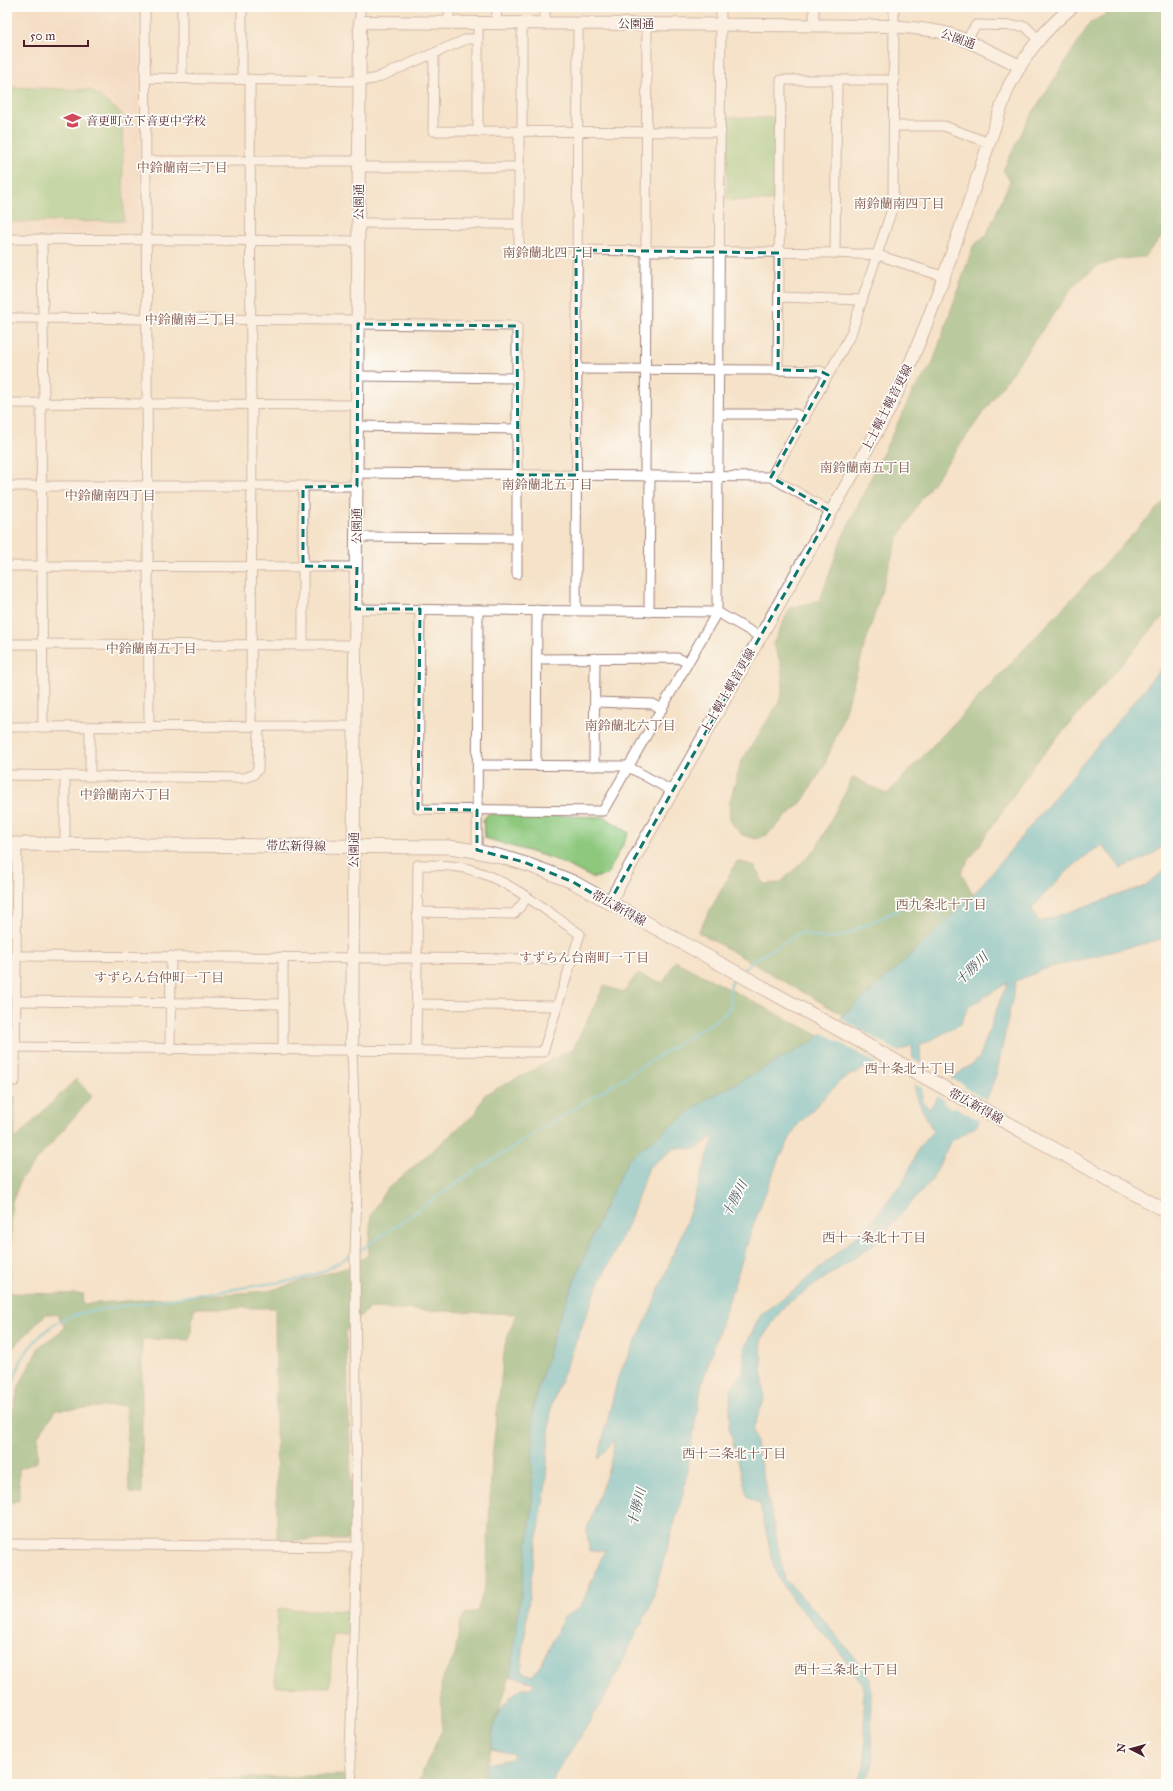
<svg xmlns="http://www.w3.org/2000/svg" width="1173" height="1791" viewBox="0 0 1173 1791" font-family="'IM FELL Great Primer','Noto Serif JP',serif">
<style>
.built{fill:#f2d4be}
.green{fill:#8dc87d;stroke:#6c7454}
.forest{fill:#72ac6c;stroke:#5e664c}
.water{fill:#55bfd0;stroke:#506f7e;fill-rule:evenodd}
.pier{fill:#f5e2c8}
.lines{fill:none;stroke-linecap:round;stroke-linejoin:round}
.stream{stroke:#55bfd0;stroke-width:2.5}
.street-casing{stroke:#a0807a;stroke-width:11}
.secondary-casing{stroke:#a0807a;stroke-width:14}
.primary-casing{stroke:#a0807a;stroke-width:15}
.street{stroke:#fff;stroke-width:9}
.secondary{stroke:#fff;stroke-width:12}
.primary{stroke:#fff;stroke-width:13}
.marked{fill:none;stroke:#0f766e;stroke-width:3;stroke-dasharray:8 5;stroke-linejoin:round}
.labels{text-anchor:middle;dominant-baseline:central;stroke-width:3.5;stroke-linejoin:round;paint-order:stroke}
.street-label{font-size:12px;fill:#4a1f2b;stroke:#fdfcf7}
.poi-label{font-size:12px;fill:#4a1f2b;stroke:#fdfcf7;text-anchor:start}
.neighbourhood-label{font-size:13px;fill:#7b5045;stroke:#fdfcf7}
.water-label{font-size:13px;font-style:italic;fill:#4e5765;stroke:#fdfcf7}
</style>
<rect width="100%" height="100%" fill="#fdfcf7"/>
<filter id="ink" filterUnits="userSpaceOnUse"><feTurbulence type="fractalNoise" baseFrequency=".025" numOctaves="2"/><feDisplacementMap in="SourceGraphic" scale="8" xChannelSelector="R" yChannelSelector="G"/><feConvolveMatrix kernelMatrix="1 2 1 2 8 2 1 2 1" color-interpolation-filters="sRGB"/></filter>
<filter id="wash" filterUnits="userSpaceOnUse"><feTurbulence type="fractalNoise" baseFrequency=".012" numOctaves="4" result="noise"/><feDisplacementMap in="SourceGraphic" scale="16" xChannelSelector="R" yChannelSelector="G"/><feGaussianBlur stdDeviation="0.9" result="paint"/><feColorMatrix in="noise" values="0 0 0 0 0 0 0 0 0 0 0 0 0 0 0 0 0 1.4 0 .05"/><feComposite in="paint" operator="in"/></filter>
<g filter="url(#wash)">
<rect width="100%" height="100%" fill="#f5e2c8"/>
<polygon class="built" points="7,7 138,7 140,235 7,234"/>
<g class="green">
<polygon points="7,87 91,90 122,114 124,221 7,222"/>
<polygon points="728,117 775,118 774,201 727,200"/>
<polygon points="488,814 605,817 629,833 607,875 593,878 554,859 485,838 483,820"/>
<polygon points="278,1609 349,1611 349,1635 332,1635 330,1687 275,1686"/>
</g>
<g class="forest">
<polygon points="1118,7 1166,7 1166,232 1144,257 1120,259 1098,266 1075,284 918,504 897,540 841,724 824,766 802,802 767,835 756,839 742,835 730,822 729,804 741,762 778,704 783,688 781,664 773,644 790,608 820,600 841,540 913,391 932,365 973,246 987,234 1010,181 1003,170 1028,120 1090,23"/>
<polygon points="1166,499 1166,555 1162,560 1166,565 1166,613 1034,765 961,872 973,895 896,969 843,1015 698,932 737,861 755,866 764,884 780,883 816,849 853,777 887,794"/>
<polygon points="675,961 820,1036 812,1042 629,1158 603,1211 557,1324 533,1407 532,1510 510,1676 492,1731 491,1749 483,1784 417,1784 442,1730 441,1681 455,1655 460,1624 466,1613 477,1611 486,1583 492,1456 505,1344 516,1314 369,1308 346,1332 353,1532 347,1540 277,1540 275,1308 194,1308 190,1340 142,1339 142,1494 129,1493 126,1405 56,1410 38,1436 37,1462 19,1469 19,1500 8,1504 11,1418 19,1386 39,1347 65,1328 57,1314 46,1314 9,1352 7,1359 7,1096 15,1097 15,1139 76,1079 92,1096 21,1179 12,1203 10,1293 84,1294 82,1304 268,1291 349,1267 368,1255 371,1215 385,1191 476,1113 484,1095 573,1049 604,986 624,992 637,974 663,983"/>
<polygon points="343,1775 354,1784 206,1784 209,1779"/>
</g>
<path class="water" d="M1162,668H1166V844L1150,856L1121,868L1102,845C1075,861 1053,885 1032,908L1039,922L1145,886L1166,869V938L1047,968L1016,981L997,1072L977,1126L950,1142L932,1180L871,1247L785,1305L761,1340L764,1400L753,1429L785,1579L831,1628L870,1678L873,1764L865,1784H857L865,1762L863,1685L837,1648L795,1603L775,1572L760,1504L748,1498L729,1428L731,1388L743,1373L745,1346L761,1314L794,1290L869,1225L906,1177L919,1147L933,1131L915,1095L912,1045L841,1080L796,1127L777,1163L755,1220L702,1383L683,1494L650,1607L603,1701L554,1777L553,1784H483L487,1764L512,1759L514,1754L491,1749C493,1721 498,1704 522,1688H531L535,1683L510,1676L532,1510L533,1407L557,1324L603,1211L629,1158L704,1101L812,1042L896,969L973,895L1147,686V684ZM1009,982L1000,1000L979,1059L953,1077L929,1109L922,1100L920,1046L961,1024L968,1007ZM714,1136L686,1223L649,1314L618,1377L598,1459L615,1439L610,1465L587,1529L589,1551L605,1550L580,1608L564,1617L542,1663L532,1676L521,1671L531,1579L545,1492L551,1406L596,1290L629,1222L649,1167L675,1148L696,1149Z"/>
<g class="pier">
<polygon points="838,1017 901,1053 878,1064 821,1032"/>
<polygon points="911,1058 922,1064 924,1089 913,1083"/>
<polygon points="950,1079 964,1084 965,1088 988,1101 981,1121 955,1107 951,1108 944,1104 945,1100 937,1096"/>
</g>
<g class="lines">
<g class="stream">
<path d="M743,970L751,962L800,933L826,939L841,937L910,904C927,901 936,912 948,923"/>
<polyline points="358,1252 467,1176 724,1015 730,1007 731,983 736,977"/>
<path d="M7,1406C16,1369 22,1346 56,1323C76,1311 116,1307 139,1304C193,1295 247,1287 301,1279L324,1271L353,1254"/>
</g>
</g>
</g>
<g filter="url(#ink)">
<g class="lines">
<defs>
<g id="street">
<polyline points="145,7 149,728"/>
<polyline points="814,7 814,26"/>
<polyline points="360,22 360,7"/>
<polyline points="449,22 449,7"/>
<polyline points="478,23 478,131"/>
<polyline points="496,23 497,7"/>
<polyline points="522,23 522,131"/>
<polyline points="545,23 545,7"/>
<polyline points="966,40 976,25 1025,26 1038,39"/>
<polyline points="434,54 433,131 721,132"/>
<polyline points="145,78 359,81 374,79 467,39 478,39"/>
<polyline points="182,78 182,7"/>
<polyline points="242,79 242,7"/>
<polyline points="250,79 251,404"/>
<polyline points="894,126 944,126 989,143"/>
<polyline points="146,161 359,161"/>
<polyline points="359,167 518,167"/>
<polyline points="359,223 518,224"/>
<polyline points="7,239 359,241"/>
<polyline points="42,239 44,403"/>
<polyline points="519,250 519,131"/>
<polyline points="576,250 835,253 878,255 945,277"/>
<polyline points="835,253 837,80"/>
<polyline points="779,297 862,300"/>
<polyline points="7,318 358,320"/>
<polyline points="358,324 517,326 517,574"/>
<polyline points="576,369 778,370 820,371 828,375"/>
<polyline points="778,370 781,80 895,80"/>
<polyline points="358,376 517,378"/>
<polyline points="7,403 358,405"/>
<polyline points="41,403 43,727"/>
<polyline points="719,414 796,414 805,419"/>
<polyline points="357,426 518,429"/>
<polyline points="357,473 771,477 831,512"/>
<polyline points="645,476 647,24"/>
<polyline points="771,477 851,334 893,206 894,7"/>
<polyline points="7,486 357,486"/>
<polyline points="357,537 518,538"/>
<polyline points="7,566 357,567"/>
<polyline points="356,609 717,612 759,636"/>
<polyline points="420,609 418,809 603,811 717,612 721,7"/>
<polyline points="576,610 578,24"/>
<polyline points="649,612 650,476"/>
<polyline points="7,644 356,645"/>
<polyline points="303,645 303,487"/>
<polyline points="537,659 677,658 688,662"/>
<polyline points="595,702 653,704 662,709"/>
<polyline points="251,726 252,404"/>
<polyline points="7,727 355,726"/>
<polyline points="478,765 627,766 672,791"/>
<polyline points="536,765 537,610"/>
<polyline points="594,766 595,658"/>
<polyline points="7,775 244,778 253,775 258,769 259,726"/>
<polyline points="90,776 90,727"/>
<polyline points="65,844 65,776"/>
<polyline points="477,850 478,610"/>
<polyline points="417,912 514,914 527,898"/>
<polyline points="17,956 561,959 572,962"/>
<polyline points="16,1001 283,1004"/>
<polyline points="417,1004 558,1006"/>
<path d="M7,1047L543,1052L580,934C547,912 514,883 475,871C457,865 437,865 418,865L416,1050"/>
<polyline points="170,1050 171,956"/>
<polyline points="283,1050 283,958"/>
<polyline points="352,1050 357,1186 355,1257 357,1547 350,1753 352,1784"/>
<polyline points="7,1081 15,1081 17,844"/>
<polyline points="7,1544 357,1547"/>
</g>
<g id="secondary">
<path d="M609,903L888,412C939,308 969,197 1008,88C1026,53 1042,32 1072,7"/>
<path d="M352,1050L360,22L893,26C912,28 931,29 949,34C973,42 997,55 1020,66"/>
</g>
<path id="primary" d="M7,844L449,847C497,853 529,864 573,882L1166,1211"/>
</defs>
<use href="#street" class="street-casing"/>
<use href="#secondary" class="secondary-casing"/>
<use href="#primary" class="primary-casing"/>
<use href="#street" class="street"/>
<use href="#secondary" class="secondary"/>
<use href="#primary" class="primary"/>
</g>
</g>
<path d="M0 0H1173V1791H0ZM576,250L779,253L778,370L820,371L828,375L771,477L831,512L609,903L573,882L524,862L477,850V810L418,809L420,609H356L357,567L303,566V487L357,486L358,324L517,326L518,475H577Z" fill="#f5e2c8" fill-opacity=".55" fill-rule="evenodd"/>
<path class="marked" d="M576,250L779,253L778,370L820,371L828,375L771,477L831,512L609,903L573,882L524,862L477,850V810L418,809L420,609H356L357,567L303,566V487L357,486L358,324L517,326L518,475H577Z"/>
<defs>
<symbol id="school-bare" viewBox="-9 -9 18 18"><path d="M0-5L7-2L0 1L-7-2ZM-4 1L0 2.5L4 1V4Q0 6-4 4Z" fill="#d1495b" stroke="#fdfcf7" stroke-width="2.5" paint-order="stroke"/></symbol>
</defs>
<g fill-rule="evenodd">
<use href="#school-bare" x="60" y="108" width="25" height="25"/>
</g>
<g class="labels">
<g class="street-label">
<text x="636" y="24">公園通</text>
<text transform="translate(958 39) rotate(20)">公園通</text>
<text transform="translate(359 202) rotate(-90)">公園通</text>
<text transform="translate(887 408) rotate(-63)">上士幌士幌音更線</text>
<text transform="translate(357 526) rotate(-90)">公園通</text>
<text transform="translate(728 691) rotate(-60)">上士幌士幌音更線</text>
<text transform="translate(296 846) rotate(1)">帯広新得線</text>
<text transform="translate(354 850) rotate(-89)">公園通</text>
<text transform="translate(619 908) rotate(29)">帯広新得線</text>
<text transform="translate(976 1106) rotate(29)">帯広新得線</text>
</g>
<g class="poi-label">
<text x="86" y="121">音更町立下音更中学校</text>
</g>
<g class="neighbourhood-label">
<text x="182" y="168">中鈴蘭南二丁目</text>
<text x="899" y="204">南鈴蘭南四丁目</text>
<text x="548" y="253">南鈴蘭北四丁目</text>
<text x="190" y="320">中鈴蘭南三丁目</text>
<text x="865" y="468">南鈴蘭南五丁目</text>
<text x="547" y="485">南鈴蘭北五丁目</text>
<text x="110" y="496">中鈴蘭南四丁目</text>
<text x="151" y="649">中鈴蘭南五丁目</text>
<text x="630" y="726">南鈴蘭北六丁目</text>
<text x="125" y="795">中鈴蘭南六丁目</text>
<text x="941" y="905">西九条北十丁目</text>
<text x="584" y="958">すずらん台南町一丁目</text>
<text x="159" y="978">すずらん台仲町一丁目</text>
<text x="910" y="1069">西十条北十丁目</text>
<text x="874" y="1238">西十一条北十丁目</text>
<text x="734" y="1454">西十二条北十丁目</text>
<text x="846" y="1670">西十三条北十丁目</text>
</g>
<g class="water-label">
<text transform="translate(972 969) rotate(-44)">十勝川</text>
<text transform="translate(735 1199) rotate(-62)">十勝川</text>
<text transform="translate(637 1507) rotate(-76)">十勝川</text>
</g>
</g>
<rect width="1173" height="1791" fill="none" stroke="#fdfcf7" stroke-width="24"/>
<g transform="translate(1131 1749) rotate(276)" stroke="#fdfcf7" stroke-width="3" paint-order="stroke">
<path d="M0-3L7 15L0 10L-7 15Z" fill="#4a1f2b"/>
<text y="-6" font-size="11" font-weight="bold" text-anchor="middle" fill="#4a1f2b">N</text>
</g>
<path d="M24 40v6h64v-6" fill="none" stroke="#4a1f2b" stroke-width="2"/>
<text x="30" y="40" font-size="12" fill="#4a1f2b" stroke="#fdfcf7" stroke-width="3" paint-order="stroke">50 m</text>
</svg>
